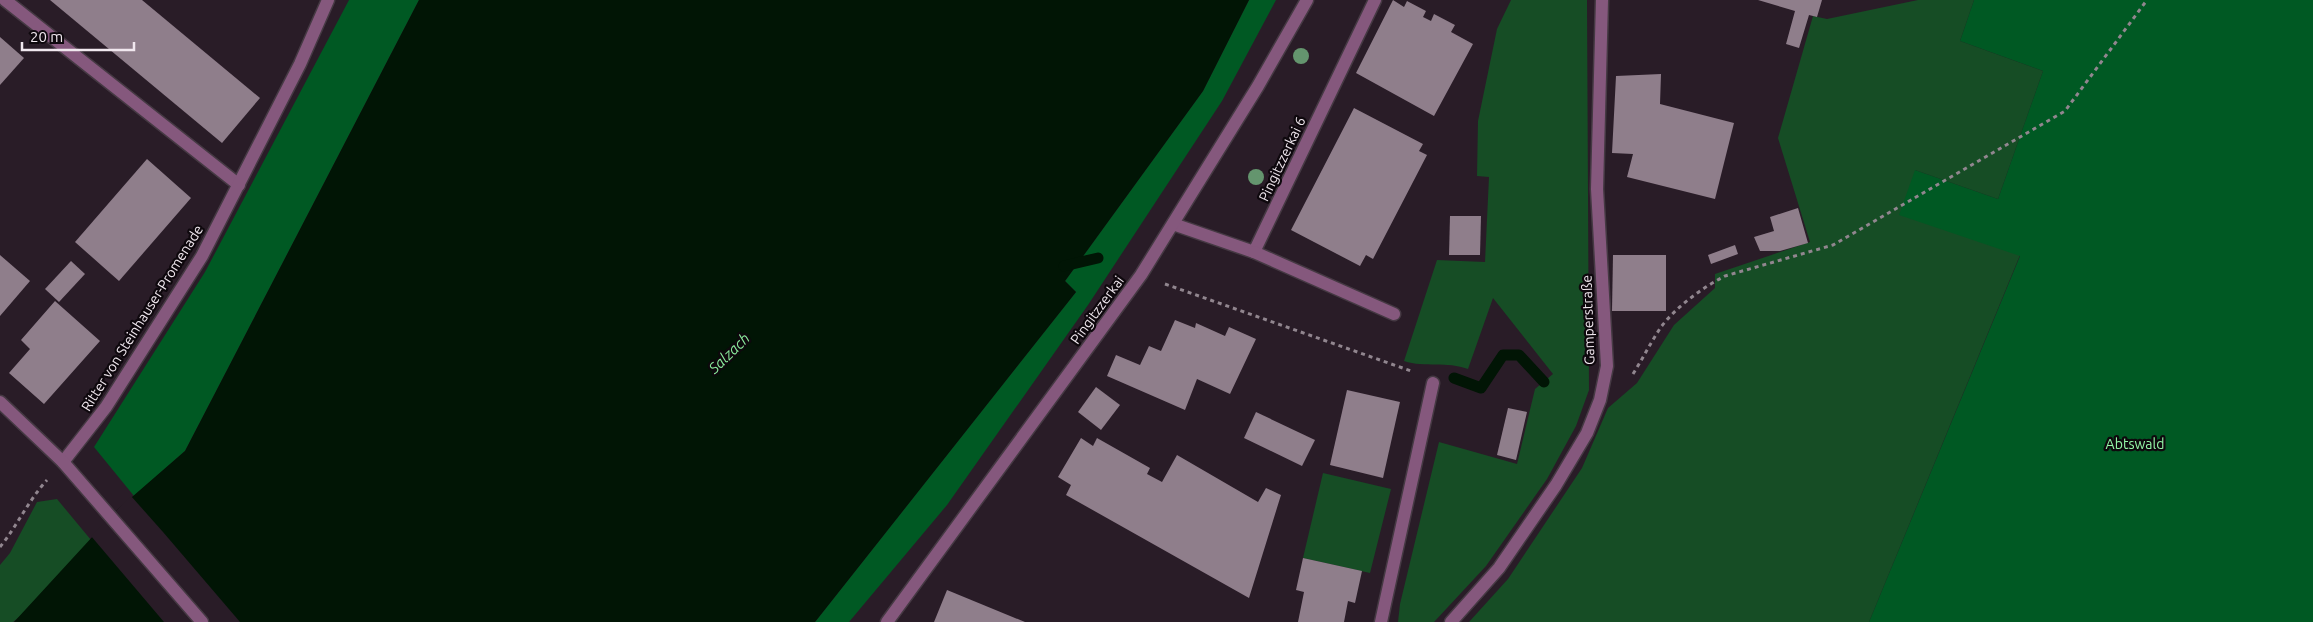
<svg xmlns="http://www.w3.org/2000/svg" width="2313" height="622" viewBox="0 0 2313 622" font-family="Ubuntu,sans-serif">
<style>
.green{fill:#164d25}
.forest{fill:#005923}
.water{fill:#011505}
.pier{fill:#291c27}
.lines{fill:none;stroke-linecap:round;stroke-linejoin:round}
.stream{stroke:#011505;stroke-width:11}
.building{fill:#8f7e8b}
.service-casing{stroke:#453943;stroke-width:15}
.minor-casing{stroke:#453943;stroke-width:15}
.tertiary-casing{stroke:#453943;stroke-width:15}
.path{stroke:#91868f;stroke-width:3;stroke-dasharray:4 4;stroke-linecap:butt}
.service{stroke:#85587d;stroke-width:12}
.minor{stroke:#85587d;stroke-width:12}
.tertiary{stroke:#85587d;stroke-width:12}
.tree{fill:#64956e}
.labels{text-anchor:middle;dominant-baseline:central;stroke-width:4.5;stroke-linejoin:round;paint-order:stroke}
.street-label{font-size:14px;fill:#f1e8ef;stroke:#0e080d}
.park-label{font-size:14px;fill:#95f8a8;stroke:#0e080d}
.water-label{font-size:15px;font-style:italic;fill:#8aec9d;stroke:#0e080d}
</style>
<rect width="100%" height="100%" fill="#291c27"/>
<g class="green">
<path d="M1511,0H1587L1589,390L1576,426L1547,479L1486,566L1434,622H1398L1400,604L1439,442L1517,464L1535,389L1553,374L1493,298L1468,369C1447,361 1425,368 1404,361L1437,260L1485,262L1489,177L1477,176L1478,121L1497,29Z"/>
<polygon points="1918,0 1974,0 1960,41 2043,71 1998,199 1915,170 2020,255 1869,622 1469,622 1508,579 1582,468 1608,408 1637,383 1674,325 1715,288 1715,274 1810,242 1778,138 1813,16 1827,19"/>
<polygon points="1323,473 1391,489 1370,573 1303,558"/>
<polygon points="57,499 91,540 24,613 13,622 0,622 0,565 10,553 37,502"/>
</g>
<g class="forest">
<polygon points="349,0 419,0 185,451 134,496 94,447 205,272"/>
<polygon points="1249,0 1276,0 1222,101 1088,305 947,505 849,622 815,622 1076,292 1065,281 1203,91"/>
<polygon points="1974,0 2313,0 2313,622 1869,622 2020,256 1899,215 1915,170 1998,199 2043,71 1960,41"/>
</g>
<polygon class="water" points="419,0 1249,0 1203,91 1065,281 1076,292 815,622 14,622 117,510 185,451"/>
<polygon class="pier" points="131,496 163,532 240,622 164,622 91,536"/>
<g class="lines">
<g class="stream">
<polyline points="1064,266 1098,258"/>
<polyline points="1454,378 1481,388 1503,355 1519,355 1544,382"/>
</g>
</g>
<g class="building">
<polygon points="50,0 142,0 260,98 222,143"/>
<polygon points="1393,0 1404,7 1407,1 1426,11 1423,17 1431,21 1434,14 1455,25 1451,32 1473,44 1434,116 1356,73"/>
<polygon points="1758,0 1822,0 1817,17 1809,15 1799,48 1786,44 1795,11"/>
<polygon points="0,37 24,58 0,85"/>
<polygon points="1661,74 1660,104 1734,123 1715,199 1627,177 1633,154 1612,153 1616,76"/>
<polygon points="1354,108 1423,144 1419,151 1427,155 1373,259 1366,255 1360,266 1291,230"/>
<polygon points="147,159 191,198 119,281 75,242"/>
<polygon points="1798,208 1808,243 1780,251 1760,251 1754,237 1774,231 1770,217"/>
<polygon points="1450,216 1481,216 1480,255 1449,255"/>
<polygon points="1735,245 1738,254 1711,264 1708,255"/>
<polygon points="0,255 30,281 0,316"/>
<polygon points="1613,255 1666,255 1666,311 1612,311"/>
<polygon points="71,261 85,274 59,302 45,289"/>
<polygon points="55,301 100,341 44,404 9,373 30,349 21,340"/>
<polygon points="1175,320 1195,328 1196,323 1225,336 1229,327 1256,339 1230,394 1197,379 1185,410 1107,376 1116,355 1140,365 1149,346 1161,351"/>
<polygon points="1096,387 1120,405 1101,430 1078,412"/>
<polygon points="1347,390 1400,402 1383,478 1330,465"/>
<polygon points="1508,408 1527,412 1516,460 1497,455"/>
<polygon points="1256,412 1315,440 1302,466 1244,438"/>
<polygon points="1081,438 1093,446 1097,438 1150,468 1147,474 1162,482 1177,455 1258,502 1266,488 1281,495 1249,598 1066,495 1071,485 1058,477"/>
<polygon points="1303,558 1362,571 1355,603 1348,601 1344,622 1298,622 1304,592 1296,590"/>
<polygon points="947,590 1025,622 934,622"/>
</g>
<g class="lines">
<defs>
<g id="service">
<polyline points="1173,224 1254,252 1375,0"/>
<polyline points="1254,252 1394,314"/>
</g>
<g id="minor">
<polyline points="5,0 239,185"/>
<polyline points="63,462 106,407 202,256 300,64 328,0"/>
<polyline points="1381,622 1433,383"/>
<polyline points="1451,622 1499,568 1556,485 1587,433 1600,400 1607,366 1597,189 1602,0"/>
</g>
<g id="tertiary">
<polyline points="0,402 63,462 202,622"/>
<polyline points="887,622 1141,275 1258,86 1307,0"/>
</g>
</defs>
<use href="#service" class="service-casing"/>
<use href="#minor" class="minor-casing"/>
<use href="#tertiary" class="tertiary-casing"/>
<g class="path">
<polyline points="1165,284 1411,371"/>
<path d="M1633,374C1643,358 1651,342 1661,327C1677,306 1702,288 1725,276L1833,245L2065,111L2147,0"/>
<path d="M0,547C17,526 28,501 47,480"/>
</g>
<use href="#service" class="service"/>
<use href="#minor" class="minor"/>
<use href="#tertiary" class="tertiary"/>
</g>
<g class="tree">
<circle cx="1301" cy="56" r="8"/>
<circle cx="1256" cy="177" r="8"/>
</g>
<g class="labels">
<g class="street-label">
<text transform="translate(1282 159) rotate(-65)">Pingitzzerkai 6</text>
<text transform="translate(1097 310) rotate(-54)">Pingitzzerkai</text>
<text transform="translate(142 318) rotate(-58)">Ritter von Steinhauser-Promenade</text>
<text transform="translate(1588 320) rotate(-92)">Gamperstraße</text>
</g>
<g class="park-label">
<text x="2135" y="444">Abtswald</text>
</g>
<g class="water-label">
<text transform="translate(729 353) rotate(-44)">Salzach</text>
</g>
</g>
<path d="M22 42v8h112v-8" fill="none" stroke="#f1e8ef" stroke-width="2.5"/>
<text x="30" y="42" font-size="15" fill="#f1e8ef" stroke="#0e080d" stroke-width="4" paint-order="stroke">20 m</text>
</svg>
